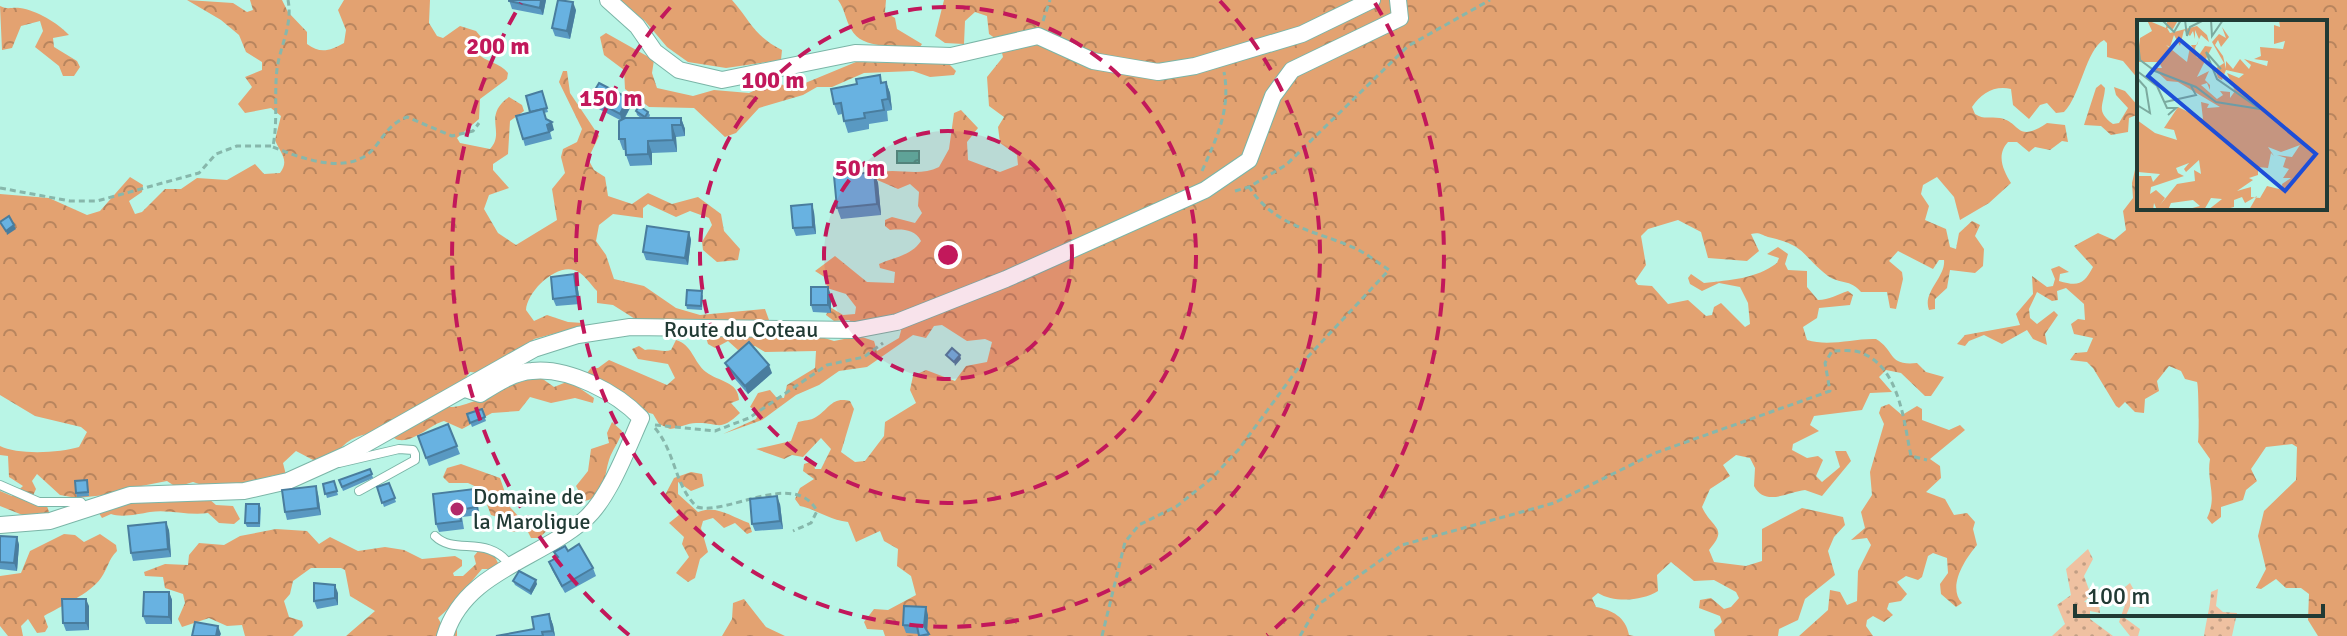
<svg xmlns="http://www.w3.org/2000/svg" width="2347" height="636" viewBox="0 0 2347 636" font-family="Signika,sans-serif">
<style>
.grass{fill:url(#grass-dots)}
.forest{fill:url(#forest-crowns)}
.water{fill:url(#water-ripples);stroke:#439280;stroke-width:2}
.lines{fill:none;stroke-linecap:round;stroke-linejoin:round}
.service-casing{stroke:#7bb5a7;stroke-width:10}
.minor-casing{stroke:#7bb5a7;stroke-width:18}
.path{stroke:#87b7ab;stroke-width:3;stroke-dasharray:6 4;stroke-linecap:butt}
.service{stroke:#fff;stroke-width:8}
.minor{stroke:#fff;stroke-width:16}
.wall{fill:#5999c2}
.shaded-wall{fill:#497d9e}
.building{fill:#68b2e1;stroke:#497d9e;stroke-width:2}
.ring{fill:none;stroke:#c2185b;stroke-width:4;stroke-dasharray:14 10}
.poi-dot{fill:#b22969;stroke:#fff;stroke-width:3}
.labels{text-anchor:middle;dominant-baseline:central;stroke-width:6;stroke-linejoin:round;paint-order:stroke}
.street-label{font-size:22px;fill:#213a34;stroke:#fff}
.poi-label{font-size:22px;fill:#213a34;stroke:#fff;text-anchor:start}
.inset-road{fill:none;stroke:#7caa9f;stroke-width:2}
.view{fill:#1d4ed8;fill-opacity:0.15;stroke:#1d4ed8;stroke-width:4}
.inset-edge{fill:none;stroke:#213a34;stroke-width:4}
.centre{fill:#c2185b;stroke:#fff;stroke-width:4}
.ring-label{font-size:24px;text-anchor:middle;font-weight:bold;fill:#c2185b;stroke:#fff;stroke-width:6;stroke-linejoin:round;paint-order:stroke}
</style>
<defs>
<pattern id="grass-dots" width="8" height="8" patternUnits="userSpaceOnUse" patternTransform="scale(2)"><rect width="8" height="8" fill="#efc1a1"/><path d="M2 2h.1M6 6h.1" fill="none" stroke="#c19e84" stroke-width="1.8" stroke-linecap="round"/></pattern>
<pattern id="forest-crowns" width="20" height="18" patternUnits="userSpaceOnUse" patternTransform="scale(2)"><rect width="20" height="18" fill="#e3a271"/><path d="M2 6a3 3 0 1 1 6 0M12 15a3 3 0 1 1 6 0" fill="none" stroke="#b8855e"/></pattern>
<pattern id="water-ripples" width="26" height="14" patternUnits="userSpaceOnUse" patternTransform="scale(2)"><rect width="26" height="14" fill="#51b7a1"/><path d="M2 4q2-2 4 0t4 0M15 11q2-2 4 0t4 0" fill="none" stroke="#439684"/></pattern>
</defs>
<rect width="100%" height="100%" fill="#b9f5e6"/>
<g class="grass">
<polygon points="2088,549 2093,559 2084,576 2091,595 2084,602 2099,604 2100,613 2090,611 2090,619 2113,636 2052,636 2065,624 2057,605 2071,595 2066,569"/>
<polygon points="2130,583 2144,608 2130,606 2125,618 2140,629 2138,636 2130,636 2119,622 2127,599 2125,587"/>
<path d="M2218,589L2216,606L2223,612L2237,613L2232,636H2204C2206,621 2210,609 2211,592Z"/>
</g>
<g class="forest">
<path d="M187,0L233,3L247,12L253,10L250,0H282L288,12L307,32V44C320,54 330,51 344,43L346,30L338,10L344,0H430L429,23L437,36L443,38L460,26L476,31L481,37L476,52C486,63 500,62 508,73L507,79L480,99L479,119L457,138L460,143L490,149C506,132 482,116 509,97L522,105L524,111L510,121L508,154L493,164V170L509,188L489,195L484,209L498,233L516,245L557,220L552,189L565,173L561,157L563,149L577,142L582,129L559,82L563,71H567L570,93L599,136L588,159L594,170L605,177L608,196L632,204L648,193L672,204L698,197L721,214L724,231L740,249L738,260L717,262L703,250L702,242L712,225L709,218L690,211L676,217L648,204L643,208V218L613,214L599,225L596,241L606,255L614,279L644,286L676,308L700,315L765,309L769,320L758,329V340L774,336L805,340L818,336L834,341L859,336L874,341L877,351L899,338L902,327L854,324L849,320L834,321L826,315L830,307L843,315L855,314L856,307L846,294L827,288L826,278L815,271L835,256L867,282L894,283L895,272L880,268L879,264C894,257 911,256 921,241C915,229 902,229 890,230L885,226V220L892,217L915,223L922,213L918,206L919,192L910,184L898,189L875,179L873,174C895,166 917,178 939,167L949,149L954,113L961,110L978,128L967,142L968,160L1000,172L1018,165L1017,155L1000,143L998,127L1004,117L989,106L987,77L1003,57L999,41L989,34L987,16L975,12L965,21L964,44L945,43L935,36L944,0H2347V636H2318L2308,620L2309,594L2301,588H2286L2276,579L2261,589L2256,588L2266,569L2258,536L2264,511L2296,480L2297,447L2292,444L2266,447L2251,469L2257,481L2246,490L2243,500L2221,507V517L2212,524L2207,518C2218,496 2206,482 2210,459L2198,442C2199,438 2199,387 2197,382L2185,379L2181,371L2169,366L2157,381L2159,391L2145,399L2144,413L2135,412L2125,402L2119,408L2116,406L2093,368L2087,362L2070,360L2075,353L2087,352L2093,338L2074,334L2071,324L2078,319L2085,320L2084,304L2066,288L2057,291L2058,300L2052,301L2037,292L2029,309L2030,318L2037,324L2054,311L2058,315L2045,334L2047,345L2033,339L2027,330L2002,344L1984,335L1969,341L1965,346L1957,344L1965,335L2020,325L2016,314L2033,294L2032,276L2047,287L2053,286L2055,279L2051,269L2059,266L2069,272L2060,274L2059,281C2079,287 2084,284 2093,267L2074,246L2098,233L2114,240L2126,230L2123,211L2133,198L2132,183L2139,152V208H2325V22H2139V80L2123,61L2107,57V43L2104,40C2086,49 2081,95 2064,112L2056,113L2047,103L2040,105L2029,119L2013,105L2011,89C1995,85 1981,93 1972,107L1975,114C1984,120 1990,116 2000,118C2021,122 2016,144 2047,123L2065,125L2068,142L2062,141L2050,150L2035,147L2029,152L2017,142H2008C1996,155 2003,170 2011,183L1989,203L1960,220L1954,197L1937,177L1923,185L1921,194L1929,206L1925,220L1946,229L1950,247L1956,249L1959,233L1972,221L1980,225L1975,236L1984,249L1983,266L1975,273L1950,270L1947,288L1935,299V309L1929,310C1922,292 1946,277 1944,260H1939L1933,269L1898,251L1889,261L1902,272L1903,279L1896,309L1890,308L1887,292H1861C1851,279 1839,284 1828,276C1800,254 1807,246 1768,237C1761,235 1760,232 1751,234L1759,251L1747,261L1708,258L1701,232L1678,220L1648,229L1641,236L1646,265L1635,281L1638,285L1652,286L1668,304L1688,300L1706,316L1712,315L1714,307L1721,303L1745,327L1750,324L1748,303L1740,287L1719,283L1702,291L1690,284L1688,278L1691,274L1704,283C1730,280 1756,279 1777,263L1779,258L1767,254L1778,247L1788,254L1785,264L1788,270L1807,271V287L1818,300C1829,300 1838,294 1848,291L1853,295L1850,305L1819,308L1817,318L1803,327L1807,340C1830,347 1854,338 1876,339C1896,351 1887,366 1917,363L1926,372L1944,377L1931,396H1925L1901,373L1886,370L1879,377L1892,392L1870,393L1862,410L1814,416L1810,425L1819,431L1793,444L1792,450L1807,458L1818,456L1823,460L1816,476L1822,482L1840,467L1835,451H1846L1851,461L1822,496L1805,490C1788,492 1765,507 1754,486L1755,468L1750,458L1736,455L1723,465L1730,476L1710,489L1702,507C1712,529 1729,527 1709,550L1714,562L1746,566L1762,561V529L1802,508L1843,517L1845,525L1834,537L1828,551L1835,575L1805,599L1798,620L1779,629L1778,636H1715L1714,630L1722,622L1720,616L1699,608L1700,600L1711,598L1724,609L1731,607L1739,598L1736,592L1714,580L1694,581L1671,562L1657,575L1658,591C1642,601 1614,603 1598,593L1592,598L1596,607C1612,610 1626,617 1629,635L1634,636H885L883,630L867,629L864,622L874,609L888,610L916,595L911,576L897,566L898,549L884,541L880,531L856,542L848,522C829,520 818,510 800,506L795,499L800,488L814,479L803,471L804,464L813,461L815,469H821L831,449L821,438L803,457L792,455L784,459L756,449L791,441L798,422C804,420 810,421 816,417C829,409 832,396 850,401L854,409L841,452L855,462L865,461L884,436L885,422L916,403L910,390L913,376L926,370L955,381L966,366L987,362L992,342L985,339L967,341L942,325L934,326L926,338L913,335L867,367L839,371L819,385L796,395L762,420L723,434L756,419L759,412L750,407L758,393L770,390L776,397L784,398L787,385L815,368L816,351L765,352L755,346L738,350L728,341L715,348L708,344L704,331L643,324L613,305L597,303V291C590,284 583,272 574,270C556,264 527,291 526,310L534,321L547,315L568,322L583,323V326L534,339L524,349L481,373L470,372L445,406C462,413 515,379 540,377L554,387L569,381L594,398L593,403L575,398L551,403L530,397L519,411L492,413L462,429L444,421C431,424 415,442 399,440C395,440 392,435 388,435C365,430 345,438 335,457L315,461L296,451L283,463L286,475L281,478L275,475L246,483L202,485L193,482L176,487L167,481L136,487L156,503L209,499L216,505L233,506L240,519L234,524L219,523L208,513C189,516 169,509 150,512C139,514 121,518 111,514L102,518L97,510L105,495L77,498L60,495L37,474L32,481L36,489L31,500L47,506L50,515L25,516L0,506V491L12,496L23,486L9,477L8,456L0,455V446C17,455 60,453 79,447L87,432L81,427L35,416L0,395V194L49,198L87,215L100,211L130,177L143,185L142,192L129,201L135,214L142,212L165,189H181L197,178L227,180L255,164L264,174L280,173C290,160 280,153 275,140L281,116L271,108L245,113L238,104L252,87L245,77L262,70V62L246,52L239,35L221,20Z"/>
<path d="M618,0H732C752,23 754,36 782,50L781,60L726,68L688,62L667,47L645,21Z"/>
<path d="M838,0H886L885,12L895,18L897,29L922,44L920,47C899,45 862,51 851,29C845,19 845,9 838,0Z"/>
<path d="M0,6C8,10 11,7 20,8C36,10 58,23 69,35L53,38L54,47L77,61L80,67L74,76H63L59,66L35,47L43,31L40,21L21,26L12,48L2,50Z"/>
<polygon points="606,33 654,60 652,73 657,88 693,96 714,90 749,93 775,81 789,88 798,86 856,62 949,64 956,71 954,75 930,77 913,71 864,73 832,87 817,87 803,95 759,108 736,133 725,137 694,108 649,107 625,89 624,70 604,55 600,37"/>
<path d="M2101,84L2105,88C2104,105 2095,111 2113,124L2119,123L2128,108L2116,95L2114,87L2125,91L2139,107V114L2129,118L2128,132L2111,135L2101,126L2084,125L2096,88Z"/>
<path d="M676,340C692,344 694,363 706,372C719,382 738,381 739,400L731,403L740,413C719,433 719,422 696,423C688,423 678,428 670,429L659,424L653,414L642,411L587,373L591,368H598L609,360L667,385L675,378L668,364L638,359L632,349L639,346L645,350C655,348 663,353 671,350Z"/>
<path d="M1889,404L1902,415L1917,406L1922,409V420L1949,430L1960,425L1965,430L1930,459L1940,466L1941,478L1926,492L1945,499L1954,515L1967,513L1975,522L1973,529L1977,545C1965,559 1947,587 1962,603L1956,607L1941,594L1940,584L1948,573L1947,558L1933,553L1928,556L1922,577L1918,580L1906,576L1897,582L1907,594L1901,601L1889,603L1887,609L1893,615L1884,622L1873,616L1867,620L1866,626L1873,636H1799L1828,610L1830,590L1840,592L1847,605L1857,601L1858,571L1871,545L1867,538L1851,540L1865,528L1861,512L1872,495L1870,472L1884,424L1879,413L1881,407Z"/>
<path d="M612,422L622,431C620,441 612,450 609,460C604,475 606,498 584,501L576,486L588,471L591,449L609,443L607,433Z"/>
<polygon points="461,464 500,478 510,507 519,517 548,516 553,525 539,538 531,538 527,530 511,532 500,518 491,515 481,489 468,483 449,483 443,477 447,468"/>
<path d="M691,472L702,474L704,486L691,491L678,482V494L698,512C718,505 731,517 749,523L752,532L747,534L735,523L724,528L713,518L703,521L701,528L708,552L700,559L695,578L688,582L676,573L689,557L682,544L684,537L669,523L679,515L664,497L674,478Z"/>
<path d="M276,529L307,531L319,544L330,537L358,551L385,547L404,550L422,559L455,556L462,560V566L453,573L454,576H463L476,564L474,556L479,550L492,551L499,565L493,569H482C467,586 455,604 438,618L442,625L457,626V636H346L375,611L350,596L345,570L341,568H311L293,581L290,594L284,601L289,617L302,621L303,626L293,636H245L242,625L227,626L209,618L182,627L178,619L185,603L183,594L165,588L163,577L145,576L144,572L165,564L188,565L189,555L199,543L224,545L240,536Z"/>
<path d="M64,534L75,535L84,542L100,534L116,545L117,551C108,560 108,568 101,578C90,594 61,606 44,616L48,627L45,632L37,633L28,619L21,626L23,636H8L0,626V576L21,573L30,551Z"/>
<polygon points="744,599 766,627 785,636 722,636 732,619 733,603"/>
</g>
<rect class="water" x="897" y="151" width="22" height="12"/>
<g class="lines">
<defs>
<g id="service">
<polyline points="339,463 399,449 413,450 415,454 415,460 359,491"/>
<polyline points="0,485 39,502 81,502 85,509"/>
<path d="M435,536C455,556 487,534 510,565"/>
</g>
<g id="minor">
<polyline points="608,0 637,26 655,52 679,70 722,80 855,53 951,56 1038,36 1093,61 1158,72 1195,66 1302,34 1372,0"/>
<polyline points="0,525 50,521 130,495 244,491 288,481 348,454 534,349 578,335 630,327 855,330 897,322 1006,279 1205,190 1249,160 1273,96 1292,70 1400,18 1398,0"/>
<path d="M445,636C464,572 538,560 584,520C609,499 627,449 641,418C617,393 569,367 532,371C514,372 496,384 480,394L465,389"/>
</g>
</defs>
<use href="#service" class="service-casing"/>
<use href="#minor" class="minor-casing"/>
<g class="path">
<polyline points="1043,21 1050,0"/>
<path d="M273,147C303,159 351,177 375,147C385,134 391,123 407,117L452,136L473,131L479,123"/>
<path d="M1202,171C1217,137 1231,109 1224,72"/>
<path d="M0,188L70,201H97L199,173L216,154L237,146H273C278,120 274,96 277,69C280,46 293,25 288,0"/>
<polyline points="1235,191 1249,187 1286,165 1408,46 1490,0"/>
<polyline points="655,425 715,431 749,418 827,365 864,357 883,343"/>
<path d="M655,428C676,453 674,485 697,507C727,516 795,469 817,511L811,523L793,531"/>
<path d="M1102,636L1125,542L1139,525L1177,506L1212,478L1239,449L1302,363L1389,270C1379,263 1368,255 1357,249C1315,230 1276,228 1249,187"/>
<path d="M1300,636L1319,604L1402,545L1554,503L1655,453L1830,391L1825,363L1832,351C1842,351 1855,349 1864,354C1900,370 1904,423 1911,456L1927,460"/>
</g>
<use href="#service" class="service"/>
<use href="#minor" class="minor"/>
</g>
<g class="wall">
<polygon points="509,0 546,0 543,15 512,9"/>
<polygon points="576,10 570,39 555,36 552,28"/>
<polygon points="886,82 890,93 892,110 887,111 888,121 869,124 869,129 848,133 842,114 838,115 834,104"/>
<polygon points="542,91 548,112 544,113 546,120 554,130 550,132 552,139 525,146 523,139 530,112"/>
<polygon points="590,98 631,106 625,118 641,118 637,115 636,111 648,112 650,115 649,118 681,118 685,129 685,136 676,137 677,152 652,153 652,165 630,166 626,155 626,150 623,150 619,139 620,120 593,106"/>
<polygon points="874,172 878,183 881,215 841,219 837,208"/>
<polygon points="814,212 816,234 796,236 793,228"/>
<polygon points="689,232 691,240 688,265 646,260 643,252"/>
<polygon points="577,282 580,304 556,306 553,299"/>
<polygon points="703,295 702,310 687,309 686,305"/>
<polygon points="831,295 831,313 813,312 811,305"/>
<polygon points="725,363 772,373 748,394 728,371"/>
<polygon points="482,409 486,421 472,427 467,414"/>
<polygon points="448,424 460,454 429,466 418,436"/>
<polygon points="370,469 373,478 343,491 339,480"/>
<polygon points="87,480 89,496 77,497 76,493"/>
<polygon points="334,481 338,495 327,498 323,484"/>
<polygon points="389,483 396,502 384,507 377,487"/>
<polygon points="474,489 477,496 479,515 462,517 464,529 439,532 436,524"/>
<polygon points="318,494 321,515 287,520 285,512"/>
<polygon points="259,504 261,508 260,527 247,527 245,523"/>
<polygon points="780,504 783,529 755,531 752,524"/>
<polygon points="169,530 171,557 133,561 131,553"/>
<polygon points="0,536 17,537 19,545 17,571 0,569"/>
<polygon points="568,551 593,568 596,576 565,593 552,570 549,562 556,558 554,552"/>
<polygon points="513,581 537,584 531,595 515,585"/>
<polygon points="169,592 172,600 172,624 146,624 143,616"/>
<polygon points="338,593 338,605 317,609 314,601"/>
<polygon points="89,606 89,630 66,631 63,623"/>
<polygon points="549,614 553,625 555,636 496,636 534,629"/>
<polygon points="928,615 927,632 929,636 919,636 919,634 906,633 903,625"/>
</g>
<g class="shaded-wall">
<polygon points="541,0 546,0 543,15 540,8"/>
<polygon points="573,2 576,10 570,39 567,31"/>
<polygon points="886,82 890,93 892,110 888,99"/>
<polygon points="628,98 631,106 622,122 620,114"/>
<polygon points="543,109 548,124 552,122 554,130 550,132 552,139"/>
<polygon points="681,118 685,129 685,136 681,125"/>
<polygon points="672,125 676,137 677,152 673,140"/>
<polygon points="648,141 652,153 652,165 648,154"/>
<polygon points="874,172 878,183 881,215 877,204"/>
<polygon points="812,204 814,212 816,234 813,227"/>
<polygon points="14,225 16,229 7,235 6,231"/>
<polygon points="689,232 691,240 688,265 685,258"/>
<polygon points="574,274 577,282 580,304 577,296"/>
<polygon points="828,287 831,295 831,313 828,305"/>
<polygon points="960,355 961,359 955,366 954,362"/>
<polygon points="769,365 772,373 748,394 745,386"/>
<polygon points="316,486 318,494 321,515 318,508"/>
<polygon points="474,489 477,496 479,515 476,507"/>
<polygon points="777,496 780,504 783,529 780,521"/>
<polygon points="166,522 169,530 171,557 168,549"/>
<polygon points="17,537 19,545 17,571 14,563"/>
<polygon points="536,580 537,584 531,595 530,591"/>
<polygon points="335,585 338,593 338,605 335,598"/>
<polygon points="169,592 172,600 172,624 169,617"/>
<polygon points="86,599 89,606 89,630 86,623"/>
<polygon points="926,607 928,615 927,634 924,626"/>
<polygon points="549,614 553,625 555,636 552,631"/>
<polygon points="218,626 221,634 220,636 216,636"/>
</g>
<g class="building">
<polygon points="509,0 541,0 540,8 509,1"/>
<polygon points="558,0 573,2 567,31 552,28"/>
<polygon points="880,75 881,83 886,82 888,99 882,100 884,110 864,113 865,118 844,121 841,103 834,104 831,89 857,84 856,79"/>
<polygon points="599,83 628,98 620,114 590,98"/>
<polygon points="542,91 547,108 530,112 526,96"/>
<polygon points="639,106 648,112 645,117 636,111"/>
<polygon points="543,109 546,119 552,122 547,125 549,132 523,139 516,116"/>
<polygon points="625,118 681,118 681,125 672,125 673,140 648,141 648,154 626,155 625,139 619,139 619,121"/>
<polygon points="874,172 877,204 837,208 834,176"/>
<polygon points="812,204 813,227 793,228 791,206"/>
<polygon points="9,216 14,225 6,231 0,222"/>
<polygon points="647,226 689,232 685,258 643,252"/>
<polygon points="574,274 577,296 553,299 551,277"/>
<rect x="811" y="287" width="17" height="18"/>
<polygon points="687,290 702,291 701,306 686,305"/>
<polygon points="749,342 769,365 745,386 725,363"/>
<polygon points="952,348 960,355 954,362 946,355"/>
<polygon points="482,409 485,417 470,423 467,414"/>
<polygon points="448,424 457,446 426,458 418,436"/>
<polygon points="370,469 372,474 342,487 339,480"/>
<polygon points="87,480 88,492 76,493 75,481"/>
<polygon points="334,481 337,491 325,494 323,484"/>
<polygon points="389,483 395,498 382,503 377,487"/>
<polygon points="316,486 318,508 285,512 282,490"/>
<polygon points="474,489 476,507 459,510 461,521 436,524 433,494"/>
<polygon points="777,496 780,521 752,524 750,499"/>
<polygon points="246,504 259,504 259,523 245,523"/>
<polygon points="166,522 168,549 131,553 128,526"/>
<polygon points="0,536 17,537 14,563 0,562"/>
<polygon points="579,544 593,568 562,586 549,562 558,557 554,552 565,546 568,551"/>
<polygon points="519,571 536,580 530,591 513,581"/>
<polygon points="314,583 335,585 335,598 314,601"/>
<polygon points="144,592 169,592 169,617 143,616"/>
<polygon points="62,599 86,599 86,623 63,623"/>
<polygon points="904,606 926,607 924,626 929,634 919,636 917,626 903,625"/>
<polygon points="549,614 552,631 542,632 543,636 496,636 534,629 532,617"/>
<polygon points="195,622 218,626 216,636 192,636"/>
</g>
<circle cx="948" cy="255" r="124" fill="#c2185b" fill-opacity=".12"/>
<g class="ring">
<circle cx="948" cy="255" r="124"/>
<circle cx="948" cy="255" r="248"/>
<path d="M1220 1A372 372 0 1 1 676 1"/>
<path d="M629 635A496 496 0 0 1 521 3M1375 3A496 496 0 0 1 1267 635"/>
</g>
<circle class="poi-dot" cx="457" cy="509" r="8"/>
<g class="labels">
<g class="street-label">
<text x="741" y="329">Route du Coteau</text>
</g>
<g class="poi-label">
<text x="473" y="496">Domaine de<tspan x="473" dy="25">la Maroligue</tspan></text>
</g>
</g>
<g transform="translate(2137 20)">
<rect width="190" height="190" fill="#b9f5e6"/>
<path d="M10,0L29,8L30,2H40L36,9L30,8L33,13L60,6L70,15L72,22L64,15L58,28L60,38L68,26L75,27L60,57L72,51L68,60L73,65V70L70,63L64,65L80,79L86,75L83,71L93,72V78L98,71L90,53L102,58L107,54L89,50L85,60L81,58L78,49L87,43L75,22L82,14L89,18L85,7L92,17L84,27L81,20L78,25L86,36L89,49V41L96,49L103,39L112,49L114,45L107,39L130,46L131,41L117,39L124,36L123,27L146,29L148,21L137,24V5L143,7L142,0H190V190H112L120,176L108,183L105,177L97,180V187L86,190H71L85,179L74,178L67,190H48L63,186L56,180L34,183L31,190H20L17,183L16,190H0V156H14L16,162L23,154L1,152L0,100L18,113L40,120L37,110L27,108L41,87L66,99L64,82L72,84L70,88L83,87L41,62L30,61L16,48H25L22,42H0L3,18L15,11ZM47,10L53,16L56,11L58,19V10L62,19L60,25H54L57,30L53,27L50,42L29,25L33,27L37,15L43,26ZM163,125L155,137L140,135L149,138L146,147L152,149L146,158H154L145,164L146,170L130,166L123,178L114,177V167L100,171L116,160L112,158L121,155V147L131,148L134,133L137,136L131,127L144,132ZM62,140L64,154L57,150L58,161L40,164L23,185L28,178L19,170L13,174L14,167L47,156L41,153L39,148L52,143L47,149L49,152Z" fill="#e3a271" fill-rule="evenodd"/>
<path class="inset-road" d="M25,0L37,12L44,0M48,0L50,16L53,7L67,0M74,0L75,16L86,0M0,14L3,40L18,51L59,67L79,82L123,89L80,59L69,32L84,49M0,51L20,66L30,88H39L31,95M0,58L9,68L13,93L0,85M28,82L59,75L54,66"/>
<path class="view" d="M42,19L179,134L148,171L11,56Z"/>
<rect width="190" height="190" class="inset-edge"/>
</g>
<circle cx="948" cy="255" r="12" class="centre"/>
<g class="ring-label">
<text x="498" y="54">200 m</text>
<text x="773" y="88">100 m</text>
<text x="611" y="106">150 m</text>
<text x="860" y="176">50 m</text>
</g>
<path d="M2075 604v12h248v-12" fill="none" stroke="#213a34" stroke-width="4"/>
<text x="2087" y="604" font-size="24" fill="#213a34" stroke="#ffffff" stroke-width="6" paint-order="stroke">100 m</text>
</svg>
